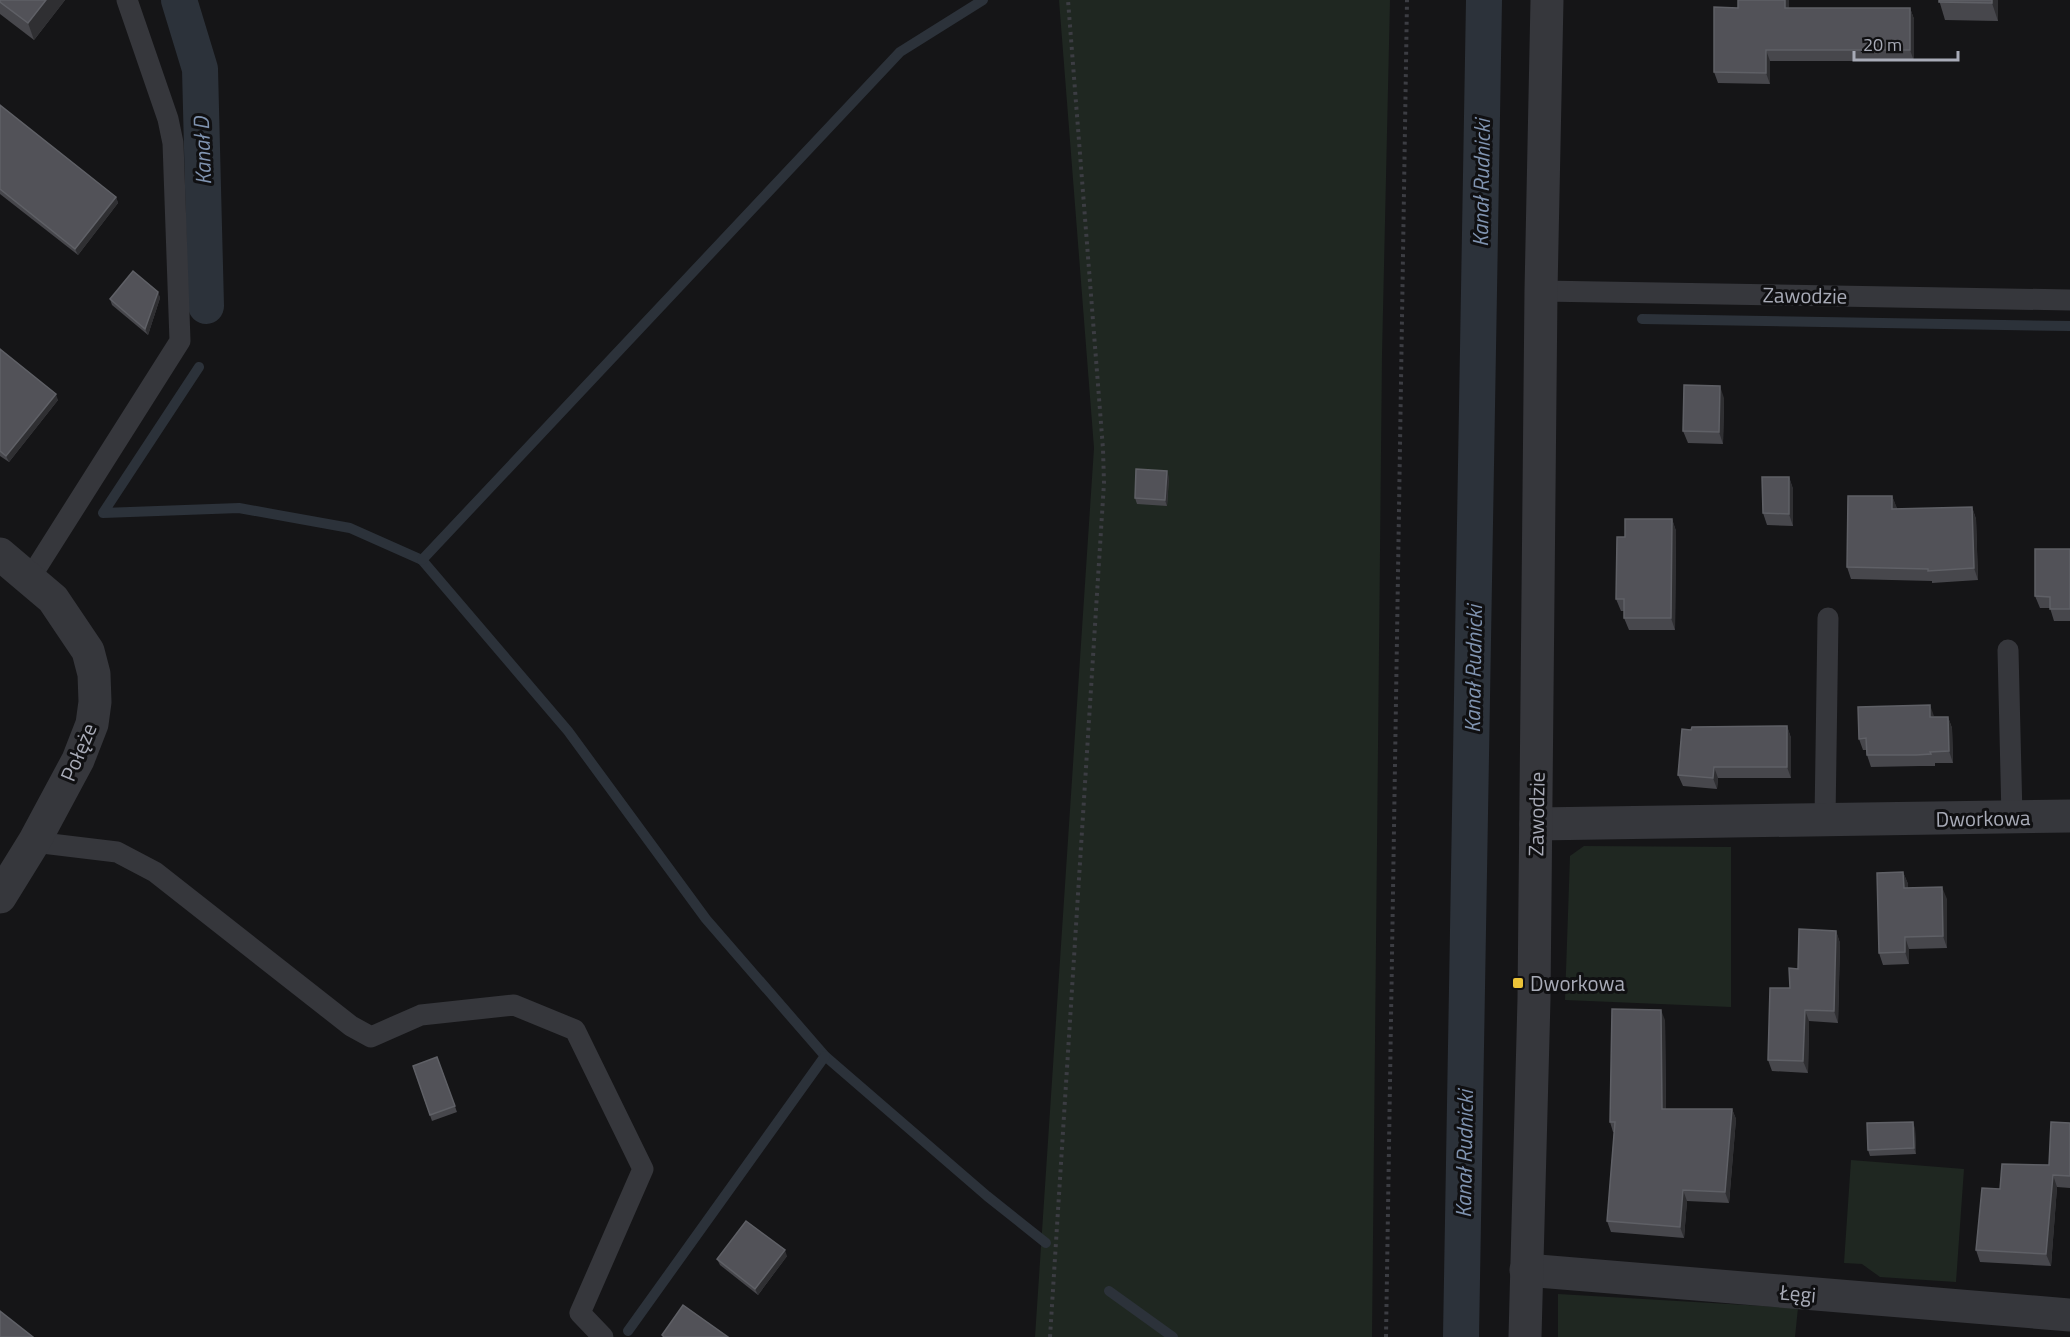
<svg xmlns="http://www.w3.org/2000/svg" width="2070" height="1337" viewBox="0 0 2070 1337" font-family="'Titillium Web',sans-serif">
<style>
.green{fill:#1f2721}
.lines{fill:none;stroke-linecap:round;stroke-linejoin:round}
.stream{stroke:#2c323a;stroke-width:10}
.canal{stroke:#2c323a;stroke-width:36}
.path{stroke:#3c3d43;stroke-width:4;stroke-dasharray:3 4.5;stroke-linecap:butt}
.lane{stroke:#36373c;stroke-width:21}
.street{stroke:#36373c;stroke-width:33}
.wall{fill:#47474c}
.shaded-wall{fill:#2f2f32}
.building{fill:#525258;stroke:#5f6066;stroke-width:1.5}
.poi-dot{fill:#ecc338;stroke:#101012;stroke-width:2}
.labels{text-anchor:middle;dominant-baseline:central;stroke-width:6;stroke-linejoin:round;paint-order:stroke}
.street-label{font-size:21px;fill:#a8abb7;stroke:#101012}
.poi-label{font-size:21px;fill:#a8abb7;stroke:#101012;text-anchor:start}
.water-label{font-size:22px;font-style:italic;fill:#8094b1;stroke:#101012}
</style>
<rect width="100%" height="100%" fill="#151517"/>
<g class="green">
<polygon points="1059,0 1390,0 1382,355 1372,1337 1035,1337 1094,448"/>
<polygon points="1584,846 1731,847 1731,1007 1565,1000 1570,856"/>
<polygon points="1851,1160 1964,1169 1956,1282 1880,1277 1862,1264 1844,1263"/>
<polygon points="1558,1294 1798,1308 1795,1337 1558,1337"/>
</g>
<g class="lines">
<g class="stream">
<polyline points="1642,319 2070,326"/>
<polyline points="199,367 103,513 239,508 350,528 422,560 568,731 706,919 825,1056 987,1196 1046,1243"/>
<polyline points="422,560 900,52 983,0"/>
<polyline points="1109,1291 1173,1337"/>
<polyline points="628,1331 825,1056"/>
</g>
<g class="canal">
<polyline points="179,0 200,69 206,306"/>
<polyline points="1461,1337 1484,0"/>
</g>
<g class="path">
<polyline points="1050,1337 1104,483 1103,449 1068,0"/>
<polyline points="1386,1337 1407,0"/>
</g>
<g class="lane">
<polyline points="1541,291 2070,300"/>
<polyline points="30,578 180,341 173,143 168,119 127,0"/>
<polyline points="2008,650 2012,817"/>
<polyline points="1825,819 1828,618"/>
<polyline points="34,842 117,852 155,872 351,1026 371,1037 421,1015 514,1005 575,1030 643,1169 580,1313 603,1337"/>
</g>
<g class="street">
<polyline points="0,554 53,599 88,651 94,674 95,702 92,724 78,760 34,842 0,897"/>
<polyline points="1536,824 2070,816"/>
<polyline points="1526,1270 2070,1315"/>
<polyline points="1525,1337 1534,999 1541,291 1547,0"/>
</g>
</g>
<g class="wall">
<polygon points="0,0 65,0 34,40 0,14"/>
<polygon points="1939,0 1998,0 1998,21 1945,20"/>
<polygon points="1738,8 1910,8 1914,19 1914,61 1770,61 1770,84 1718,83 1714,72"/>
<polygon points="0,105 116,197 118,203 78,255 0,194"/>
<polygon points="158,292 160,298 148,335 112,305 110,299"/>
<polygon points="0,349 58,400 9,462 0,456"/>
<polygon points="1724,398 1723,444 1688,443 1683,431"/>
<polygon points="1169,477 1167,506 1137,504 1135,498"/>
<polygon points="1789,477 1793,489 1793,526 1767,525 1763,513"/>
<polygon points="1892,496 1897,509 1972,507 1976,519 1978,580 1932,583 1932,581 1851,579 1847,567"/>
<polygon points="1672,519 1676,531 1675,630 1629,630 1624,618 1624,611 1621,611 1616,599 1625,537"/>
<polygon points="2070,549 2070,621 2054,621 2050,608 2040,608 2035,596"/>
<polygon points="1934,717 1948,717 1952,728 1953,763 1935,763 1935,766 1920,766 1871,767 1867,755 1867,750 1863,750 1859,739"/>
<polygon points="1787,726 1791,738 1791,778 1718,778 1717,789 1683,786 1678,775 1691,730"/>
<polygon points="1903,872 1908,884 1908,888 1947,899 1947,948 1909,949 1909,964 1883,965 1879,953"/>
<polygon points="1836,931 1840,943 1838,1023 1809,1021 1808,1073 1772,1071 1768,1060 1790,988 1798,969"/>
<polygon points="1665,1020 1666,1109 1732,1109 1736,1119 1729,1203 1687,1201 1684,1238 1611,1232 1607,1221 1614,1132 1613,1132 1610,1122"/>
<polygon points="437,1057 457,1112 432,1121 413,1066"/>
<polygon points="2070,1123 2070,1188 2057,1187 2051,1266 1980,1262 1976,1250 2000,1189 2049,1165"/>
<polygon points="1915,1128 1916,1154 1870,1156 1868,1150"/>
<polygon points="787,1256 758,1295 720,1265 717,1259"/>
</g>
<g class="shaded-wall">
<polygon points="46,0 65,0 34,40 28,23"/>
<polygon points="1785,0 1789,0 1789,19 1785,8"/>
<polygon points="1992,0 1998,0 1998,21 1992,3"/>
<polygon points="1910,8 1914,19 1914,61 1910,50"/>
<polygon points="1766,50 1770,61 1770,84 1766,73"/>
<polygon points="116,197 118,203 78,255 75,249"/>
<polygon points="158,292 160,298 148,335 145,329"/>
<polygon points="1720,386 1724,398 1723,444 1719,432"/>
<polygon points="56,394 58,400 9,462 6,456"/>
<polygon points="1167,471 1169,477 1167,506 1165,500"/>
<polygon points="1789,477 1793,489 1793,526 1789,514"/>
<polygon points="1892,496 1897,508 1896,521 1892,509"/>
<polygon points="1972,507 1976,519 1978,580 1974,568"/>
<polygon points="1672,519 1676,531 1675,630 1671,618"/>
<polygon points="1930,705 1934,716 1930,717"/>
<polygon points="1948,717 1952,728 1953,763 1949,751"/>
<polygon points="1787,726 1791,738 1791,778 1787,767"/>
<polygon points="1714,767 1718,778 1717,789 1713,778"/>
<polygon points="1903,872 1908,884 1908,900 1904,888"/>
<polygon points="1942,887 1947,899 1947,948 1943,936"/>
<polygon points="1836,931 1840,943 1838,1023 1834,1011"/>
<polygon points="1905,937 1909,949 1909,964 1905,952"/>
<polygon points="1661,1010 1665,1020 1666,1120 1662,1109"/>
<polygon points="1805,1010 1809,1021 1808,1073 1803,1061"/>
<polygon points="1732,1109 1736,1119 1729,1203 1725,1192"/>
<polygon points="1913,1122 1915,1128 1916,1154 1914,1148"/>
<polygon points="2053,1175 2057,1187 2051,1266 2046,1254"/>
<polygon points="1683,1190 1687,1201 1684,1238 1680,1227"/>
<polygon points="785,1250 787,1256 758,1295 755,1289"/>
</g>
<g class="building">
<polygon points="0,0 46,0 28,23 0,2"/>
<polygon points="1738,0 1785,0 1785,8 1910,8 1910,50 1766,50 1766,73 1714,72 1714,7 1738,8"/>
<polygon points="1939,0 1992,0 1992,3 1939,2"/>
<polygon points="0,105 116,197 75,249 0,189"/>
<polygon points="133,271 158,292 145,329 110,299"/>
<polygon points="0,349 56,394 6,456 0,451"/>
<polygon points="1684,385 1720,386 1719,432 1683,431"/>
<polygon points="1136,469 1167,471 1165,500 1135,498"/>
<polygon points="1762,477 1789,477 1789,514 1763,513"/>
<polygon points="1848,496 1892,496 1892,509 1972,507 1974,568 1928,571 1928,569 1847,567"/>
<polygon points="1625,519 1672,519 1671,618 1624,618 1624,599 1616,599 1617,537 1625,537"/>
<polygon points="2035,549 2070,549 2070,609 2050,609 2050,597 2035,596"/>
<polygon points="1930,705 1930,717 1948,717 1949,751 1930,752 1931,754 1916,755 1867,755 1866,738 1859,739 1858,707"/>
<polygon points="1787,726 1787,767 1714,767 1713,778 1678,775 1682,729 1691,730 1692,727"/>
<polygon points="1903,872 1904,888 1942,887 1943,936 1905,937 1905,952 1879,953 1877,873"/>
<polygon points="1799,929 1836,931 1834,1011 1805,1010 1803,1061 1768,1060 1770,988 1790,988 1789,968 1798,969"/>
<polygon points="1612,1009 1661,1010 1662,1109 1732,1109 1725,1192 1683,1190 1680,1227 1607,1221 1615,1122 1610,1122"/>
<polygon points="437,1057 455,1106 430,1115 413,1066"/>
<polygon points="1913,1122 1914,1148 1868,1150 1867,1123"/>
<polygon points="2051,1122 2070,1123 2070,1176 2053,1175 2046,1254 1976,1250 1982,1188 2000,1189 2002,1164 2049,1165"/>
<polygon points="746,1221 785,1250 755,1289 717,1259"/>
<polygon points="683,1305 728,1337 664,1337 662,1335"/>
<polygon points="0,1311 33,1337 0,1337"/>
</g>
<rect class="poi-dot" x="1512" y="977" width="12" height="12" rx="3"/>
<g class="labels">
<g class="street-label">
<text transform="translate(1805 295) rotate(1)">Zawodzie</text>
<text transform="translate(78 752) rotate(-67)">Połęże</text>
<text transform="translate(1536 814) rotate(-89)">Zawodzie</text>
<text transform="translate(1983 818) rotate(-1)">Dworkowa</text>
<text transform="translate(1798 1293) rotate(5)">Łęgi</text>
</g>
<g class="poi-label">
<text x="1530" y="983">Dworkowa</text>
</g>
<g class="water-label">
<text transform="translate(202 151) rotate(-92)">Kanał D</text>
<text transform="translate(1481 183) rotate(-89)">Kanał Rudnicki</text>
<text transform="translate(1473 669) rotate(-89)">Kanał Rudnicki</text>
<text transform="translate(1464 1154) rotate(-89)">Kanał Rudnicki</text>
</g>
</g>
<path d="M1854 51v9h104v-9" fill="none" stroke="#a8abb7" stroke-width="3"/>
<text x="1863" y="51" font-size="18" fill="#a8abb7" stroke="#101012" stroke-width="4.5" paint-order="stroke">20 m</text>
</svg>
